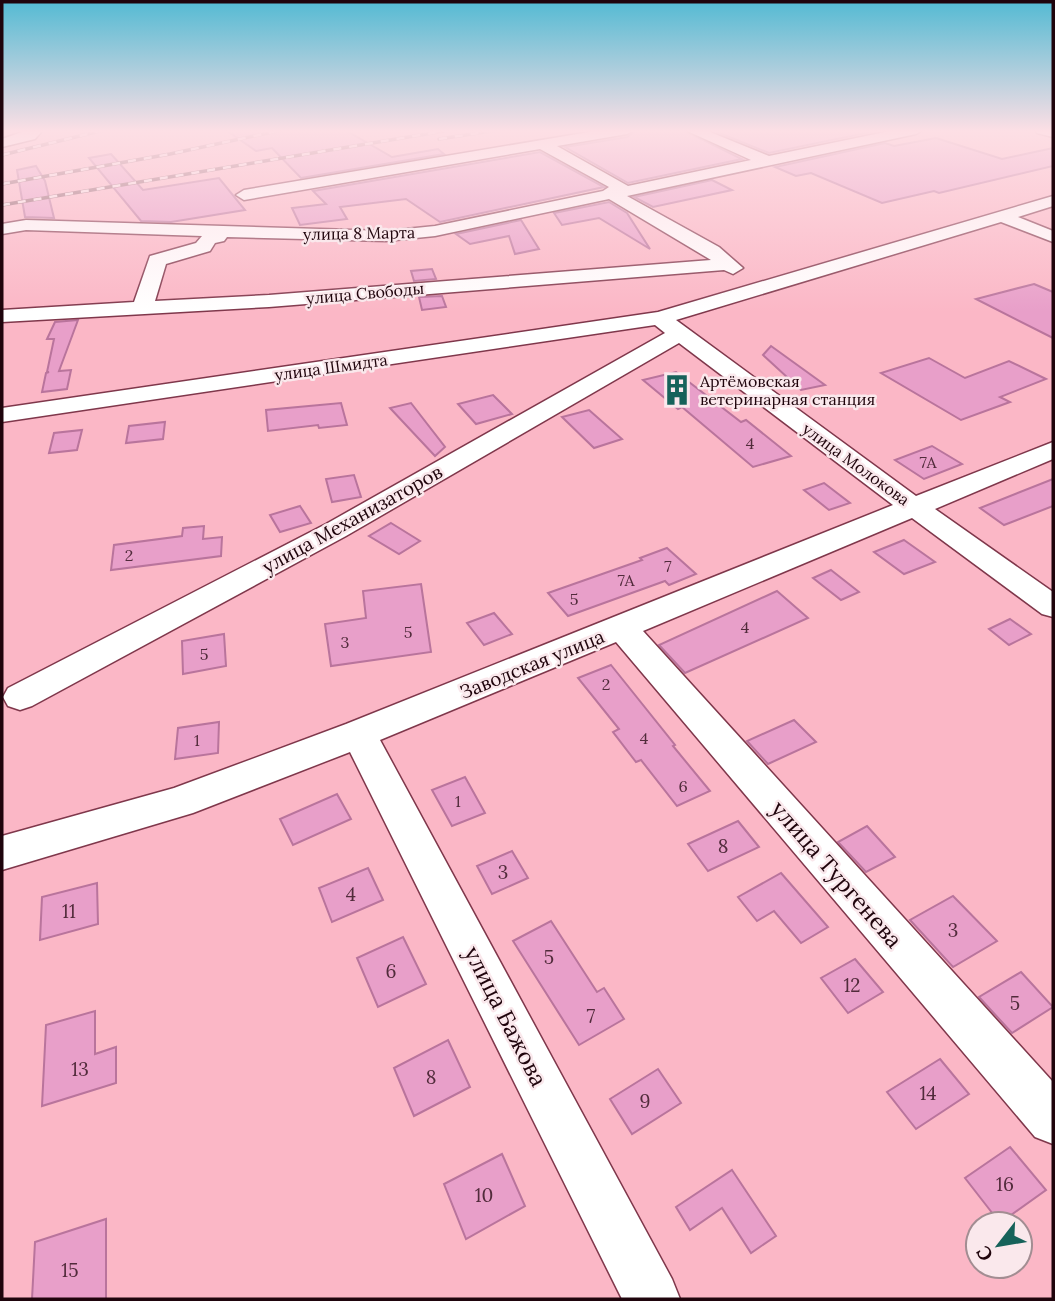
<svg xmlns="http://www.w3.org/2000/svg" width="1055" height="1301" viewBox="0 0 1055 1301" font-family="Lora,serif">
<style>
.building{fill:#e89fc9;stroke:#b9749c;stroke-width:2}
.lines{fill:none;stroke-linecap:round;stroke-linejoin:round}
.minor-casing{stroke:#7f374b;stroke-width:3}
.minor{fill:#fff;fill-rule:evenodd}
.rail-casing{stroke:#895a66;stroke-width:3.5}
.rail{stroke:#fae8ec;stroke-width:2.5;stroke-dasharray:8;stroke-linecap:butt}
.labels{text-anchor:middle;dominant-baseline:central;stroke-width:5;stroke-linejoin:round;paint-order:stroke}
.far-street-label{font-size:16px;fill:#1f040c;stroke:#fae8ec}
.far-poi-label{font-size:16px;fill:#1f040c;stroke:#fae8ec;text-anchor:start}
.number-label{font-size:16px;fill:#512b3b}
.street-label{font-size:19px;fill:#1f040c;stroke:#fae8ec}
.near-number-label{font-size:19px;fill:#512b3b}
.near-street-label{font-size:23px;fill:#1f040c;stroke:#fae8ec}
</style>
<rect width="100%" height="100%" fill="#fbb7c6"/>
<g class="building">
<polygon points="226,130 345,130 392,157 438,149 444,154 301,178 272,148 256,151"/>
<polygon points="636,130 683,130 742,159 628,183 565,147 627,137"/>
<polygon points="712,130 871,130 871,132 769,153"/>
<polygon points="936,138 1002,159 1053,148 1053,166 939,193 934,191 882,203 811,173 796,176 775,167 885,143 894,146"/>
<polygon points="540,152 604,187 440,222 406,199 340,207 347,219 300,225 292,208 326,204 313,191"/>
<polygon points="111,154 143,190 219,178 245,210 171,222 141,221 89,158"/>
<polygon points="36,166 45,181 54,218 25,217 17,170"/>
<polygon points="712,180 732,190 653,207 634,197"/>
<polygon points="609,202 627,213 650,249 599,218 562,225 554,213"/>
<polygon points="521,220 539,249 515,254 509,236 470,244 456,234"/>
<polygon points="432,269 436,279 414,281 411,271"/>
<polygon points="1034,284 1053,292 1053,338 976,299"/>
<polygon points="442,296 446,307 422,310 419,297"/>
<polygon points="78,320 59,371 71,370 67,389 42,392 46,373 49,372 47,372 54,339 47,339 55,322"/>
<polygon points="771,346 825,385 801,390 763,355"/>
<polygon points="929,358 965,378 1009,361 1046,379 1000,397 1010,402 961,420 881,373"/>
<polygon points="676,372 741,422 746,420 791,456 753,467 682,407 678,409 643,380"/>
<polygon points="493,395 512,414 476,424 458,404"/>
<polygon points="341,403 347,425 319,428 318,425 268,431 266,410"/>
<polygon points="411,403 445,447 435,456 390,408"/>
<polygon points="589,410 622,439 594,448 562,417"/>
<polygon points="165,422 163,439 126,443 129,426"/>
<polygon points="82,430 77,450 49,453 54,433"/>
<polygon points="932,446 962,464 924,479 895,460"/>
<polygon points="354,475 361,497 332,502 326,479"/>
<polygon points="1053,479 1053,506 1004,525 980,508"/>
<polygon points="824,483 850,503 829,510 804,490"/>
<polygon points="300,506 311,523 280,532 270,515"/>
<polygon points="391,523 420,541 399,554 369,536"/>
<polygon points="204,526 203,539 222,537 221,556 111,570 114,545 182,536 183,528"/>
<polygon points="904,540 935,562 904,574 874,552"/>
<polygon points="667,548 696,574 669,585 665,581 568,616 548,593 642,560 640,558"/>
<polygon points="831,570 859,592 841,600 813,578"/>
<polygon points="421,584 431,652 331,666 325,624 366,618 363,591"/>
<polygon points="777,591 808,618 685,673 659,645"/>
<polygon points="494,613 512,634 484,645 467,623"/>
<polygon points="1010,619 1031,634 1009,645 989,629"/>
<polygon points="224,634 226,666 183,674 182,641"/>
<polygon points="611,665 675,745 673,746 710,791 677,806 641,760 636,762 613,732 619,729 578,678"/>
<polygon points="794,720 816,742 768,764 747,741"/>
<polygon points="219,722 218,753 175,759 178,728"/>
<polygon points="465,777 485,813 452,826 432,790"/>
<polygon points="337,794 351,819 293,845 280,819"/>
<polygon points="738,821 759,847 708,871 688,844"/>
<polygon points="867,826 895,857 866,872 838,842"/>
<polygon points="512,851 528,878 492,894 477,866"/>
<polygon points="368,868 383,900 332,922 319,888"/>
<polygon points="781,873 828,927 801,943 774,911 757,921 738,897"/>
<polygon points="97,883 98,924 40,940 42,897"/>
<polygon points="953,896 997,941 953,967 910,920"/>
<polygon points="551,921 597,992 604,988 624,1019 579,1045 513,941"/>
<polygon points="403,937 426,984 378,1007 357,958"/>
<polygon points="855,959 883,992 848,1013 821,978"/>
<polygon points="1021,972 1053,1007 1012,1033 979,997"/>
<polygon points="95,1011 95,1054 116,1047 116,1083 42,1106 46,1025"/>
<polygon points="448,1040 470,1087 414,1116 394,1068"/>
<polygon points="940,1059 969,1094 916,1129 887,1092"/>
<polygon points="658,1069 681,1103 632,1134 610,1099"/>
<polygon points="1010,1147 1046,1190 1000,1223 965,1178"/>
<polygon points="502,1154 525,1206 466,1239 444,1184"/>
<polygon points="732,1170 776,1236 751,1253 722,1208 690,1230 676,1207"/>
<polygon points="106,1219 106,1299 32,1299 35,1242"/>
</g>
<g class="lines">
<defs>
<g id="minor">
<polygon points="28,130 43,130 35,139 2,147 2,139"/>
<path d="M601,130H634L627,134L557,146L628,186L751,160L685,130H705L769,156L895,130H923L916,134L627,196L719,247L743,268L733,274L724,270L269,307L2,322V310L134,302L150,256L196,243L202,236L26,230L2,234V224L26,220L386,231L435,226L603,191L609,187L540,149L244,200L236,195L244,190ZM609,199L711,260L269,295L155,301L166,264L210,251L215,243L224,241L227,237L386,241L435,236Z"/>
<polygon points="1035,130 1053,130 1053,137 1037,133"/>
<polygon points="1053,196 1053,206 1018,217 1053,231 1053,242 1001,222 676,320 916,496 1053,442 1053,459 935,509 1053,592 1053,617 1042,614 912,518 643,631 1053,1082 1053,1144 1035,1137 616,642 380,740 672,1279 680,1299 622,1299 350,752 193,813 2,870 2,836 174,788 346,724 893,505 679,343 346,536 32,706 20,710 8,706 3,697 8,688 326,524 665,333 655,325 2,422 2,408 658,312"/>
</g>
</defs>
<use href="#minor" class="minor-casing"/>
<use href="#minor" class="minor"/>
<defs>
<g id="rail">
<polyline points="439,139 498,130"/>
<polyline points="2,155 104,130"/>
<polyline points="2,184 170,154 282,130"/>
<polyline points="2,205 450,130"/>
</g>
</defs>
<use href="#rail" class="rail-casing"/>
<use href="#rail" class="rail"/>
</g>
<linearGradient id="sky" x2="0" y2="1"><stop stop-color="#53bad3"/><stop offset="0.42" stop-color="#fddfe5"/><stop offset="1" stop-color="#fddfe5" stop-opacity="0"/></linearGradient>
<rect width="1055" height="312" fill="url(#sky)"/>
<defs>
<symbol id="building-bare" viewBox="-9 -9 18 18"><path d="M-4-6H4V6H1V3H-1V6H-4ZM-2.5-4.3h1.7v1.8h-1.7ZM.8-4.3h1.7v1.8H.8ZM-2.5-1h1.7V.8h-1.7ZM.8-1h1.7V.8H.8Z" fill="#16625a" stroke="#fae8ec" stroke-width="2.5" paint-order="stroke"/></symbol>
</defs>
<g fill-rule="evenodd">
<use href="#building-bare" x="655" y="368" width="44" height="44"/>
</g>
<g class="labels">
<g class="far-street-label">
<text transform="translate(359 233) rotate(-1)">улица 8 Марта</text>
<text transform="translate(365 293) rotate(-5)">улица Свободы</text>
<text transform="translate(331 367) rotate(-8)">улица Шмидта</text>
<text transform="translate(856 464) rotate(36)">улица Молокова</text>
</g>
<g class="far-poi-label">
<text x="700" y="381">Артёмовская<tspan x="700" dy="18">ветеринарная станция</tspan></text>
</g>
<g class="number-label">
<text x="750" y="443">4</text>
<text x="928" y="462">7А</text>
<text x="129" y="555">2</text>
<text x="668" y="566">7</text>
<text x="626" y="580">7А</text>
<text x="574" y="599">5</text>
<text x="745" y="627">4</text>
<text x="408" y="632">5</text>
<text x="345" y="642">3</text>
<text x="204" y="654">5</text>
<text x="606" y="684">2</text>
<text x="644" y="738">4</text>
<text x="197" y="740">1</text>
<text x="683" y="786">6</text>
<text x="458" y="801">1</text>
</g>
<g class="street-label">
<text transform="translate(352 519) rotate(-29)">улица Механизаторов</text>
<text transform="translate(532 664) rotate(-22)">Заводская улица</text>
</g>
<g class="near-number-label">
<text x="723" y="846">8</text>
<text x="503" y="872">3</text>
<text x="351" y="894">4</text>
<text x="69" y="911">11</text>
<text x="953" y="930">3</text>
<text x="549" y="957">5</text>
<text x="391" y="971">6</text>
<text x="852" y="985">12</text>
<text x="1015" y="1003">5</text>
<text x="591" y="1016">7</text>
<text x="80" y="1069">13</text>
<text x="431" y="1077">8</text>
<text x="928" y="1093">14</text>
<text x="645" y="1101">9</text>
<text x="1005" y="1184">16</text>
<text x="484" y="1195">10</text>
<text x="70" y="1270">15</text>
</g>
<g class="near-street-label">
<text transform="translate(837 874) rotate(49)">улица Тургенева</text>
<text transform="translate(506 1016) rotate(63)">улица Бажова</text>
</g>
</g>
<rect width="1055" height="1301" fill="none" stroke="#1f040c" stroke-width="7"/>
<g transform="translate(999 1245) rotate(239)"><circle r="33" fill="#fae8ec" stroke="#a28d92" stroke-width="2"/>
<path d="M0-5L12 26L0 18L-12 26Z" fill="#16625a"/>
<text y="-10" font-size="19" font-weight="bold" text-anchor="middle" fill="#1f040c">С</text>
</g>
</svg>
